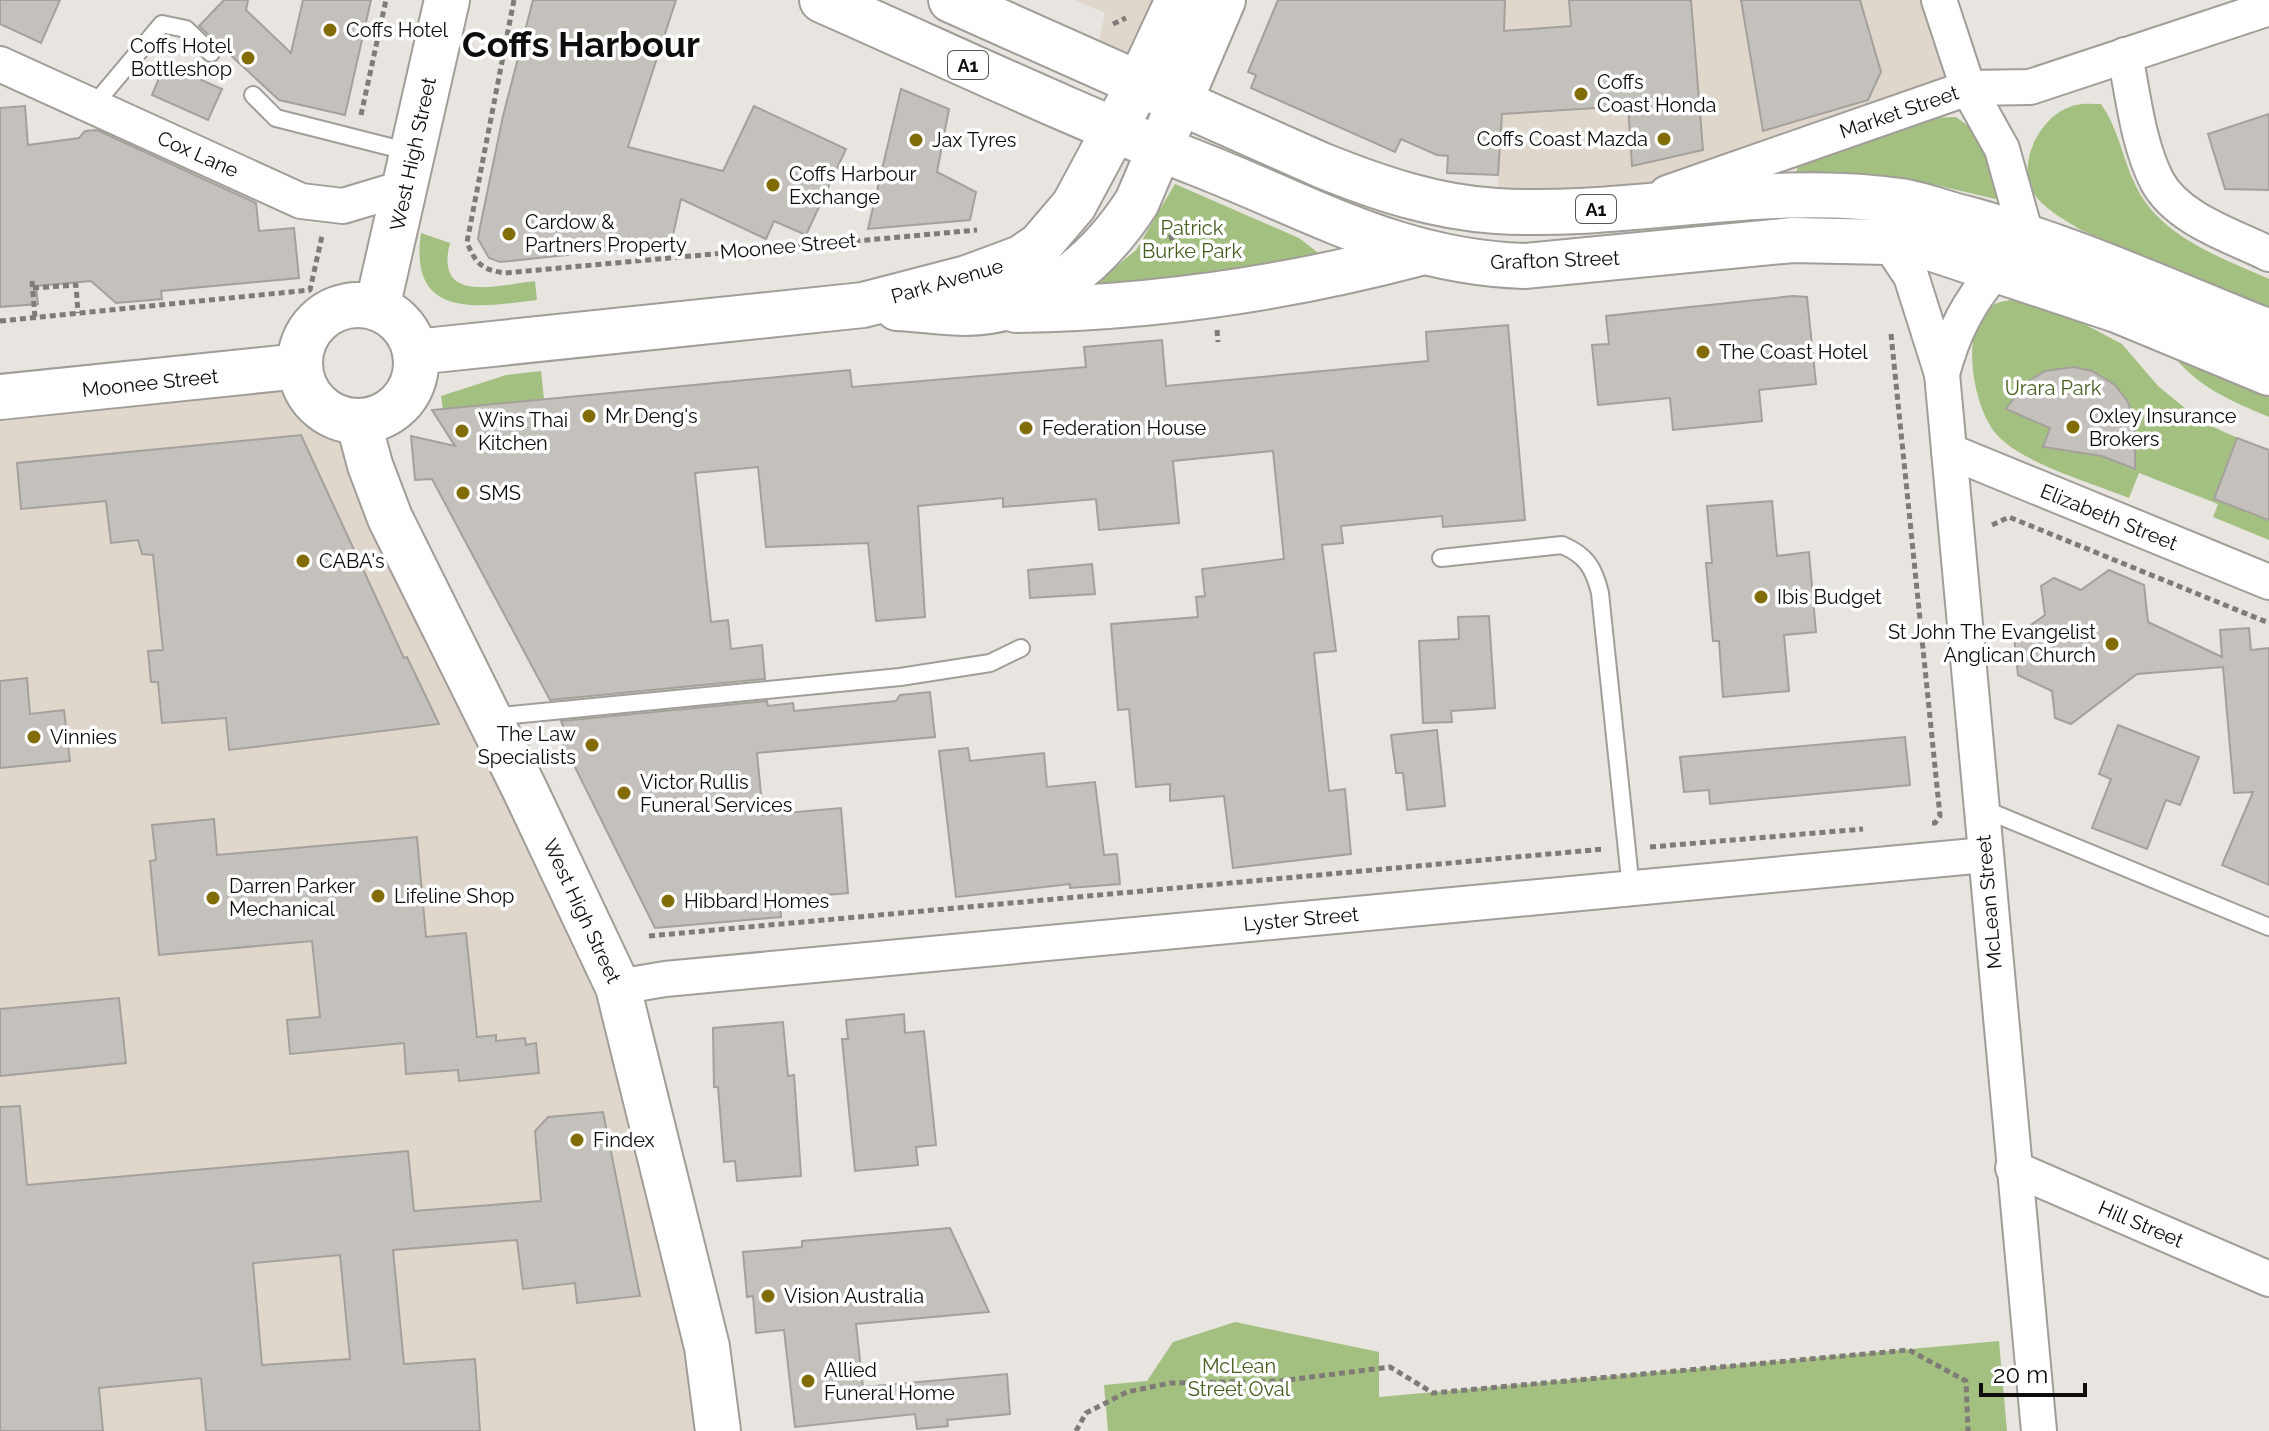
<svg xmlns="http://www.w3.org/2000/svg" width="2269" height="1431" viewBox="0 0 2269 1431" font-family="Raleway,sans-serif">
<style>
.built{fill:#e0d7cc}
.green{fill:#a4c080}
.building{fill:#c4c0bb;stroke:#a4a09b;stroke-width:2;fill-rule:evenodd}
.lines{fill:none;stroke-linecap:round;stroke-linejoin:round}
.lane-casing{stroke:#a19d98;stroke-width:20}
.street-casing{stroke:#a19d98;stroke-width:38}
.secondary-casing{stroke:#a19d98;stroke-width:48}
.highway-casing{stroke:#a19d98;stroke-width:48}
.path{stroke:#7f7c78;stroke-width:5;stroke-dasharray:6 4;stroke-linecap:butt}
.lane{stroke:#fff;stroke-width:16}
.street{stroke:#fff;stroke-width:34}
.secondary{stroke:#fff;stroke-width:44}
.highway{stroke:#fff;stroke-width:44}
.poi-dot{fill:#816c08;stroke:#fff;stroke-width:3}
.labels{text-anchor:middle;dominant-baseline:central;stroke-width:7;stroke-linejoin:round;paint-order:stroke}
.shield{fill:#fff;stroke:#565654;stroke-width:2}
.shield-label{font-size:18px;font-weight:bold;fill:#0e0d0b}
.poi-label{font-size:20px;fill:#0e0d0b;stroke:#fff;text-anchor:start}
.street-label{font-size:20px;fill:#0e0d0b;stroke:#fff}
.park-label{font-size:20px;fill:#465d20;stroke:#fff}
.town-label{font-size:36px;font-weight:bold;fill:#0e0d0b;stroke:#fff}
</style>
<rect width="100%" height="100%" fill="#e8e4df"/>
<g class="built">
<polygon points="1075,0 1217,0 1193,46 1095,63 1105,13"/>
<polygon points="1505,0 1939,0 1968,88 1625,208 1497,211"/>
<polygon points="304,385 314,401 330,414 348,420 618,987 718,1431 0,1431 0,397"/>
</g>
<g class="green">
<path d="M2101,104C2119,130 2122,157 2135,184C2158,236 2220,257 2269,279V308L2081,230C2065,220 2040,207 2032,190C2017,159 2043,112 2076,105C2084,103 2093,104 2101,104Z"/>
<polygon points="1956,117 1978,133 2004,201 1927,183 1796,172 1800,162 1929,118"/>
<polygon points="1175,184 1299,238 1321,255 1287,270 1084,293 1136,250"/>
<path d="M421,233L450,243C434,305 498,285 535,281L537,300C480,307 408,321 421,233Z"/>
<path d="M2025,299L2071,317L2122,344L2158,386L2202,422L2269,452V540L2213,517L2218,504L2139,473L2129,498C2092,483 2028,465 2000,438C1975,415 1960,338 1985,311C1995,300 2012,300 2025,299Z"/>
<path d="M2175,358L2269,397V417C2232,401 2201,389 2175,358Z"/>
<polygon points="541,371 544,399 443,409 441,396 506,375"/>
<polygon points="1235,1322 1379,1352 1379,1397 1999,1341 2007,1431 1108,1431 1104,1385 1147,1381 1173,1342"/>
</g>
<g class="building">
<polygon points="0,0 60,0 41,43 0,24"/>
<polygon points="224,0 248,0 246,10 291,53 303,0 371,0 345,115 279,100 199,26"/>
<polygon points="533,0 676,0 628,147 723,171 754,106 846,149 806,235 774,221 766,239 681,199 671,244 500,262 489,258 478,239 480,227 503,116"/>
<polygon points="1278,0 1505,0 1504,31 1571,26 1569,0 1691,0 1703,150 1632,166 1628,106 1502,114 1498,175 1447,173 1448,156 1437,155 1401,139 1395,152 1251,88 1256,75 1248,72"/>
<polygon points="1741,0 1860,0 1881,72 1868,100 1763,131"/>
<polygon points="165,64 222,89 208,120 152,95"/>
<polygon points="901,89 949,109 937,172 976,192 970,220 868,229"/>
<polygon points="25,106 28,145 79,138 85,131 97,130 256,203 259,231 294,228 299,278 161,291 162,299 116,303 91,281 36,286 38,304 0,307 0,108"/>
<polygon points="2269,114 2269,190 2225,189 2208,134"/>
<polygon points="1793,296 1807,297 1816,384 1759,390 1762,421 1673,430 1670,398 1598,405 1592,345 1609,344 1606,316"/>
<polygon points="1508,325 1525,520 1443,527 1442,516 1341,526 1343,543 1322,545 1336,651 1314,653 1329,791 1345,789 1351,854 1233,868 1224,796 1170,801 1170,784 1136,787 1129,709 1118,710 1111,624 1198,617 1196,597 1205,596 1202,569 1284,559 1273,451 1173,461 1179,523 1099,530 1096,499 1003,507 1003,498 918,506 925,617 876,621 868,543 766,547 758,467 695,473 711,622 728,620 731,649 762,645 765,679 550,700 432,479 415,480 411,436 455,446 432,410 850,370 852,387 1086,367 1084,347 1162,340 1166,386 1428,361 1426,332"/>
<polygon points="2074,367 2092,371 2115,385 2128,402 2135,425 2135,469 2102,456 2043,447 2050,428 2006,409 2024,384 2045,371"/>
<polygon points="301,435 404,658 407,657 439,724 229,750 226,718 162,723 158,682 151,682 148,651 163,650 153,555 142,554 138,540 111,543 106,501 21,509 17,463"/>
<polygon points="2237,438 2269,450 2269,520 2214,499"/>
<polygon points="1772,501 1777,556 1809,552 1816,632 1784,635 1789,691 1723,697 1719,641 1713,641 1706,563 1712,563 1707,506"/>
<polygon points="1092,564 1095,594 1030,598 1028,570"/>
<polygon points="2109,570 2144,585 2148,622 2222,657 2220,630 2249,628 2251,650 2269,648 2269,885 2222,865 2253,792 2234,793 2223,667 2137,674 2071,724 2055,718 2052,691 2018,675 2014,637 2045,615 2041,586 2054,578 2081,590"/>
<polygon points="1489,616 1495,708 1451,711 1452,722 1423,723 1419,641 1459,639 1458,617"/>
<polygon points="27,678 30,714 64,710 70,761 0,768 0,681"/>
<polygon points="930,692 935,737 757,753 763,815 841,808 848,893 780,899 781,917 655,928 556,729 564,728 561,721 767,701 768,706 793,703 794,711 896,701 900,695"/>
<polygon points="2118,725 2199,757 2180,805 2166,800 2147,849 2092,828 2111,779 2099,774"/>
<polygon points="1437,730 1445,806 1407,810 1403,773 1396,773 1391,735"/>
<polygon points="1905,737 1910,785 1710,804 1709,790 1684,792 1680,757"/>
<polygon points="968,748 970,761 1044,753 1047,787 1095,782 1104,855 1117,854 1120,884 1070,888 1070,884 956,897 939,751"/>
<polygon points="214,819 217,855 417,837 426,937 466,933 477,1037 496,1035 496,1041 525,1038 526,1045 536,1043 539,1073 459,1081 458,1070 406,1074 404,1043 290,1054 287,1020 320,1017 312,941 159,955 150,861 156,860 152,825"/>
<polygon points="119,998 126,1063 0,1076 0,1009"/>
<polygon points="904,1014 905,1033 924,1031 936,1145 916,1147 918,1165 855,1171 842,1039 848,1039 846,1020"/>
<polygon points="783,1022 788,1076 794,1075 801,1176 737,1181 735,1161 724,1162 718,1087 714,1087 713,1028"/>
<path d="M20,1106L27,1185L408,1151L414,1211L541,1201L535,1131L548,1117L603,1112L640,1296L577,1303L575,1283L523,1289L517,1240L393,1250L404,1364L475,1359L480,1431H206L201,1378L99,1388L103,1431H0V1107ZM340,1255L350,1359L262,1365L253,1263Z"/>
<polygon points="950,1228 989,1312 856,1324 863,1387 1007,1374 1010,1414 947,1420 948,1426 917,1429 915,1414 795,1427 784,1330 756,1333 753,1296 747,1297 743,1252 802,1247 802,1241"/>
</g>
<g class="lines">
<defs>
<g id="lane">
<polyline points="253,95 276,118 410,152"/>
<polyline points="93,106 162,24 186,29 211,53"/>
<path d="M1441,558L1562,545C1586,555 1594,568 1600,593L1631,889"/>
<polyline points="491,717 900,677 990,663 1021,648"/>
<polyline points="1981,808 2269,927"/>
</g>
<g id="street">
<polyline points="1939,0 1968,88 2002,149 2026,235"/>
<path d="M2125,55C2133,95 2138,144 2157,181C2177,219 2233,236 2269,254"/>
<polyline points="0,64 301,201 343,206 403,188"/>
<polyline points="1667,193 1968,88 2030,87 2269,8"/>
<polyline points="1888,242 1911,276 1942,374 2039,1431"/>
<path d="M1942,374C1953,332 1968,304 1995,271"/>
<polyline points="1949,451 2269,582"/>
<polyline points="618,987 665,979 1985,855"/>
<polyline points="2013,1168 2269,1279"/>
</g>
<g id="secondary">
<circle cx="358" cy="363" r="58"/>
<polyline points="377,308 447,0"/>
<path d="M897,308C920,309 944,313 966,313C1041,312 1099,261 1137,202L1223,0"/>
<path d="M1016,310C1152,308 1288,288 1420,253"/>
<polyline points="415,352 863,305 967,278 1021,258 1040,245 1074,205 1139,84 1178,0"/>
<polyline points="0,397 300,366"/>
<polyline points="363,421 362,435 370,465 390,518 525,790 618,987 707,1347 718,1431"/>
</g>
<g id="highway">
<path d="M822,0C949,56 1073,115 1201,165C1313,209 1400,262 1524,266L1793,240L1888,242L1930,248L2117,310L2269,373"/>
<path d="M951,0L1321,165C1378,188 1434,207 1496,211C1630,219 1766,181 1900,201C1921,204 1943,213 1964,218C2069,246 2168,292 2269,332"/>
</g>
</defs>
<use href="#lane" class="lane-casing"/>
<use href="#street" class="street-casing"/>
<use href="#secondary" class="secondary-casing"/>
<use href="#highway" class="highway-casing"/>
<g class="path">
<path d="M514,0L467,242C475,263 482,270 505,273L977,230"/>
<polyline points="1113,24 1126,18"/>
<polyline points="361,115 386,0"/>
<polyline points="1167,225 1176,250 1184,258"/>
<polyline points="32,281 35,318"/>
<polyline points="33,288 76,285 78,313"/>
<polyline points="0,321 310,290 322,236"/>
<polyline points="1217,330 1218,342"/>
<polyline points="1891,334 1940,816 1935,823 1929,823"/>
<polyline points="1992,525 2009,517 2269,623"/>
<polyline points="1650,847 1863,829"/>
<polyline points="649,936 1604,849"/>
<polyline points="1076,1431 1086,1413 1127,1392 1170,1383 1280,1381 1390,1367 1433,1393 1909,1350 1966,1381 1968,1431"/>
</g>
<use href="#lane" class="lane"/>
<use href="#street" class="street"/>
<use href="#secondary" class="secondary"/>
<use href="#highway" class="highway"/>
</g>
<g class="poi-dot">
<circle cx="330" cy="30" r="8"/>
<circle cx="248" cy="58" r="8"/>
<circle cx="1581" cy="94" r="8"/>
<circle cx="1664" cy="139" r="8"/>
<circle cx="916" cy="140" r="8"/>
<circle cx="773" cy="185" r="8"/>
<circle cx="509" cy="234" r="8"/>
<circle cx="1703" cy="352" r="8"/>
<circle cx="589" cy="416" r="8"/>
<circle cx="2073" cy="427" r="8"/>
<circle cx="1026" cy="428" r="8"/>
<circle cx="462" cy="431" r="8"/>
<circle cx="463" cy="493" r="8"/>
<circle cx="303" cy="561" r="8"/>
<circle cx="1761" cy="597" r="8"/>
<circle cx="2112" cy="644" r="8"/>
<circle cx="34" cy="737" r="8"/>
<circle cx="592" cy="745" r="8"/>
<circle cx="624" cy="793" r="8"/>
<circle cx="378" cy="896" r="8"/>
<circle cx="213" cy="898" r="8"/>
<circle cx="668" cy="901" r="8"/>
<circle cx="577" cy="1140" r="8"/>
<circle cx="768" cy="1296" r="8"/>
<circle cx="808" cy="1381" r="8"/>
</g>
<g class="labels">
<g class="shield">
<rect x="948" y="51" width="40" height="28" rx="6"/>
<rect x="1576" y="195" width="40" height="28" rx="6"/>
</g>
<g class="shield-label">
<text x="968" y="65">A1</text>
<text x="1596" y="209">A1</text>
</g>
<g class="poi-label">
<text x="346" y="30">Coffs Hotel</text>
<text x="232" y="46" text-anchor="end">Coffs Hotel<tspan x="232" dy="23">Bottleshop</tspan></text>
<text x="1597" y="82">Coffs<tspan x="1597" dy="23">Coast Honda</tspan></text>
<text x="1648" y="139" text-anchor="end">Coffs Coast Mazda</text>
<text x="932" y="140">Jax Tyres</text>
<text x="789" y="174">Coffs Harbour<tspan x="789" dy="23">Exchange</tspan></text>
<text x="525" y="222">Cardow &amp;<tspan x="525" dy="23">Partners Property</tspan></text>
<text x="1719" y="352">The Coast Hotel</text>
<text x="605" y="416">Mr Deng's</text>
<text x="2089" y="416">Oxley Insurance<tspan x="2089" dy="23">Brokers</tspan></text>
<text x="478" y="420">Wins Thai<tspan x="478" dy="23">Kitchen</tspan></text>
<text x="1042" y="428">Federation House</text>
<text x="479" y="493">SMS</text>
<text x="319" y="561">CABA's</text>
<text x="1777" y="597">Ibis Budget</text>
<text x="2096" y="632" text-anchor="end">St John The Evangelist<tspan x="2096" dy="23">Anglican Church</tspan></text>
<text x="576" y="734" text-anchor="end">The Law<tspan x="576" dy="23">Specialists</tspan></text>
<text x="50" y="737">Vinnies</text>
<text x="640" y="782">Victor Rullis<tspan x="640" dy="23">Funeral Services</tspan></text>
<text x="229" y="886">Darren Parker<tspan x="229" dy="23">Mechanical</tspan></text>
<text x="394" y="896">Lifeline Shop</text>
<text x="684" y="901">Hibbard Homes</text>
<text x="593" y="1140">Findex</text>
<text x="784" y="1296">Vision Australia</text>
<text x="824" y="1370">Allied<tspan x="824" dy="23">Funeral Home</tspan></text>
</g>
<g class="street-label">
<text transform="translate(1899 112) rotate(-19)">Market Street</text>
<text transform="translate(198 154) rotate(24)">Cox Lane</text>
<text transform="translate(413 154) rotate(-78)">West High Street</text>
<text transform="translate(788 246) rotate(-5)">Moonee Street</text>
<text transform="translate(1555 260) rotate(-2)">Grafton Street</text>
<text transform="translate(947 281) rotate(-16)">Park Avenue</text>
<text transform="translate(150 383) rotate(-6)">Moonee Street</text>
<text transform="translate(2109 517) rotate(22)">Elizabeth Street</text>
<text transform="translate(1989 902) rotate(-95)">McLean Street</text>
<text transform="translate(582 911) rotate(65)">West High Street</text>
<text transform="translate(1301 919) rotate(-5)">Lyster Street</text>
<text transform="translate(2141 1224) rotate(23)">Hill Street</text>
</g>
<g class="park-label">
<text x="1192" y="228">Patrick<tspan x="1192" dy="23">Burke Park</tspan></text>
<text x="2053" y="388">Urara Park</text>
<text x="1239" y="1366">McLean<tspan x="1239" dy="23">Street Oval</tspan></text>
</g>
<g class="town-label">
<text x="581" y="44">Coffs Harbour</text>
</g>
</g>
<path d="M1981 1383v12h104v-12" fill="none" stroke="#0e0d0b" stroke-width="4"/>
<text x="1993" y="1383" font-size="24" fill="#0e0d0b" stroke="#ffffff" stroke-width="6" paint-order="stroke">20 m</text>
</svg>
